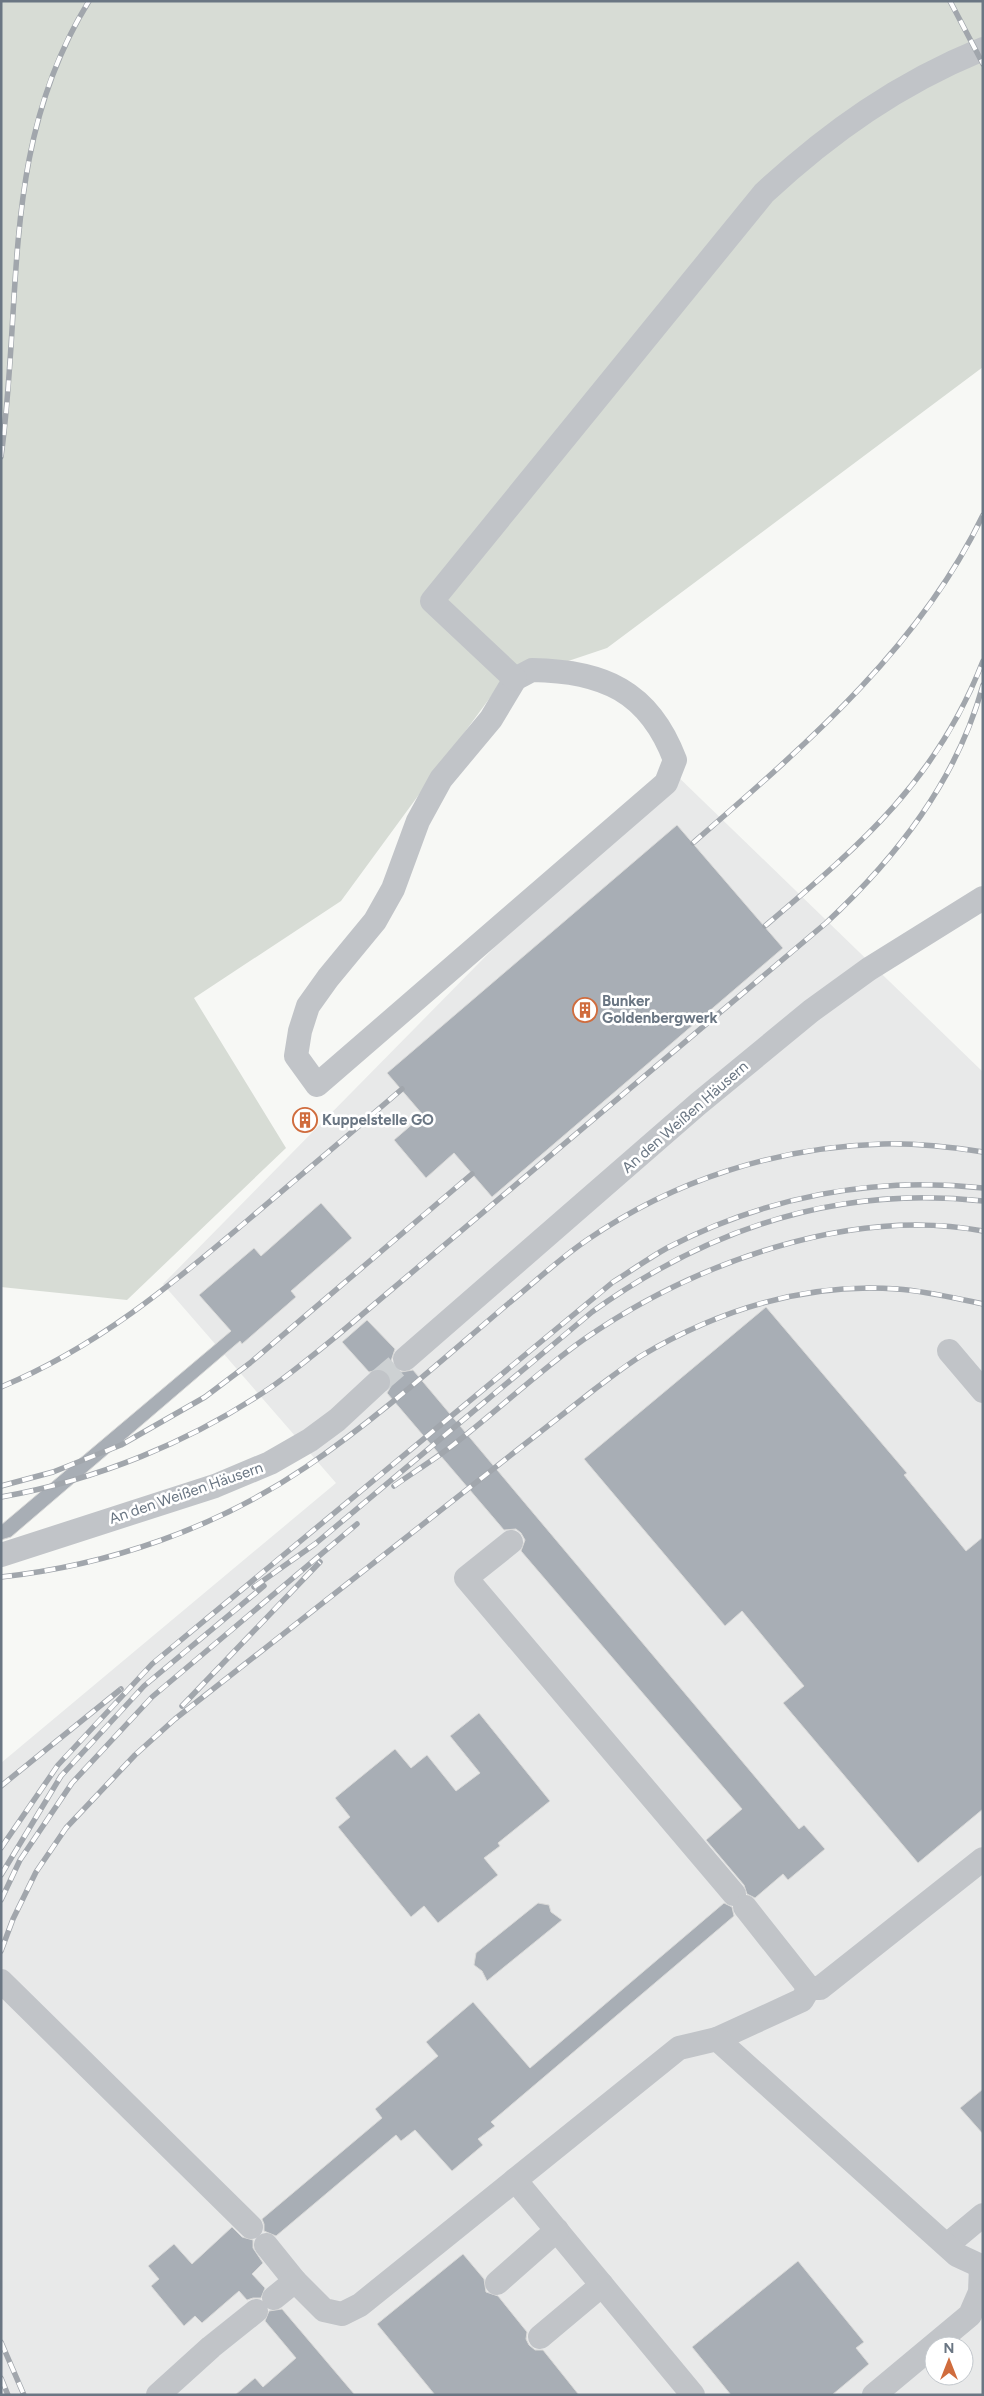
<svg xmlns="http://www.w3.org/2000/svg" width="984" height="2396" viewBox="0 0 984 2396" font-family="Figtree,sans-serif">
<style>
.built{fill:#e8e9e9;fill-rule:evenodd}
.green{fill:#d7dcd5}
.building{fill:#a8aeb5;stroke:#d9d9d8}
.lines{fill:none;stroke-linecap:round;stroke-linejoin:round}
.minor-tunnel{stroke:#cdd1d3;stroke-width:24;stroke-dasharray:24 12;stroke-linecap:butt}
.minor{stroke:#c1c4c8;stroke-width:24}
.rail-casing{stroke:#a1a6ac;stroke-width:5.5}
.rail{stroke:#fff;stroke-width:4;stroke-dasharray:11;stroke-linecap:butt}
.labels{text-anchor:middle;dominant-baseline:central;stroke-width:5;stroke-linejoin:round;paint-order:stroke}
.poi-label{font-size:15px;font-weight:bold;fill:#6a7683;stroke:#fff;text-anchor:start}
.street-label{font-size:15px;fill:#6a7683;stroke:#fff}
</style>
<rect width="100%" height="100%" fill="#f7f8f5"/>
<path class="built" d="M670,769L983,1072V2395H1V1763L336,1483L163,1284ZM934,2346H964V2376H934Z"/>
<polygon class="green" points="1,1 983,1 983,367 607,648 500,684 341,901 194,998 286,1148 127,1300 1,1287"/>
<g class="building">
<polygon points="677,825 783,948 492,1197 454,1153 426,1178 394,1140 423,1115 387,1073"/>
<polygon points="321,1203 352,1238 291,1291 296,1297 242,1344 240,1341 11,1537 1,1540 1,1525 231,1331 199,1295 254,1248 261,1256"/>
<polygon points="766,1307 907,1473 904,1475 966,1551 983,1537 983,1809 918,1863 783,1703 804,1686 742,1611 725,1626 584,1459"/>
<polygon points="367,1320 395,1349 391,1361 394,1368 401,1372 413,1370 799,1829 804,1825 825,1849 788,1880 783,1874 755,1898 747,1894 744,1885 706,1840 742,1809 521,1551 525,1540 521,1533 516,1529 504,1530 387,1393 391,1386 388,1373 382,1369 369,1372 342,1342"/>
<polygon points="479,1713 550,1801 498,1843 500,1846 484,1858 498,1875 438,1923 424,1906 411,1917 338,1827 350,1817 335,1798 395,1749 411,1768 427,1755 456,1791 480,1773 450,1736"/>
<polygon points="538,1903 549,1905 551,1912 562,1920 487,1981 482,1971 474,1965 476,1953"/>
<polygon points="724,1903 732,1907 734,1916 491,2122 495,2126 478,2139 483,2145 452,2171 415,2130 401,2141 396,2135 276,2236 264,2231 264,2224 262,2219 382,2118 375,2109 438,2056 426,2042 473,2002 530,2068"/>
<polygon points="983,2089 983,2134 960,2108"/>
<polygon points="232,2227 242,2237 253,2240 253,2248 263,2263 252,2274 265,2288 261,2298 253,2298 247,2300 239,2291 202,2323 195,2316 184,2326 151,2286 159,2279 148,2266 174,2244 192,2264"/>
<polygon points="463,2254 484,2279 486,2292 498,2296 527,2332 526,2339 529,2345 535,2350 543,2350 579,2395 435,2395 377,2324"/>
<polygon points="798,2261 864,2342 856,2348 869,2364 832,2395 731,2395 692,2347"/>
<polygon points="282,2309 355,2395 235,2395 255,2378 263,2387 296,2358 265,2321 269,2311"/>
</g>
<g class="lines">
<polyline class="minor-tunnel" points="378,1382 405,1359"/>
<g class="minor">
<path d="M532,670C603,671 649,691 675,760L666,783L317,1085L296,1056L300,1031L308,1006L328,978L375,921L393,889L418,821L441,779L491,719L515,679Z"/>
<path d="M515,679L432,601L764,193C830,132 899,83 983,49"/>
<polyline points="949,1351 983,1391"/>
<polyline points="405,1359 698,1104 811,1011 869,969 983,898"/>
<polyline points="511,1542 466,1578 734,1894"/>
<polyline points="1,1555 215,1486 270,1463 310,1440 337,1420 378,1382"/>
<polyline points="1,1981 251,2227"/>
<polyline points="809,1988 820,1988 983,1859"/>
<polyline points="717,2039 802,2000 809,1988 745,1907"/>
<polyline points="515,2180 693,2395"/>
<polyline points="266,2245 295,2281"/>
<polyline points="947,2245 983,2215"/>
<polyline points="497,2283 557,2230"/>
<polyline points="274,2298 295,2281 324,2310 342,2314 360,2305 679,2048 717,2039 957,2255 983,2267"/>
<polyline points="540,2337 602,2285"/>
<polyline points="158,2395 211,2347 256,2311"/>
<polyline points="874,2395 970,2315 980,2292 981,2266"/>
</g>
<defs>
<g id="rail">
<polyline points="950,1 983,64"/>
<path d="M1,457C23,297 0,145 89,1"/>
<path d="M693,843C802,748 919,649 983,515"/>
<path d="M765,926C860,845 936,782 983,661"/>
<path d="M1,1387C97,1347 170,1286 248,1220C300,1176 351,1133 402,1089"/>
<polyline points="1,1486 53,1472 121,1445 205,1397 250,1363 472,1174"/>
<path d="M394,1486C414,1472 435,1459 453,1445C497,1411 538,1372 583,1340C692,1264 849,1206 983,1231"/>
<path d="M1,1497C97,1480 190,1442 270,1388C294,1371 317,1352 339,1334L826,923C897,857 957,780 983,685"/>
<path d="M1,1577C110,1565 216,1528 306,1467C378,1418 443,1359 509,1303C535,1282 559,1259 587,1240C674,1180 777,1147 883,1144C917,1143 950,1147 983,1152"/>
<path d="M254,1587L315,1544L592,1312C709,1228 838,1185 983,1201"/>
<polyline points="182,1706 320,1562"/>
<polyline points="1,1786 121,1689"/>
<path d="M1,1848L58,1765L152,1664L613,1282C631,1271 649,1258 667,1248C765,1197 873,1176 983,1188"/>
<polyline points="1,1875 61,1776 144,1686 264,1586"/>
<polyline points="1,1900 20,1860 72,1783 152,1697 357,1524"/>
<path d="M1,1951L13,1919L36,1872L66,1828L135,1755L175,1719L595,1389C610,1378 625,1366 641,1356C718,1310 807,1282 897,1289C926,1291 954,1298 983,1304"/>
<polyline points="1,2342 24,2395"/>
<polyline points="1,2378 8,2395"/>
</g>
</defs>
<use href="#rail" class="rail-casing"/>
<use href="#rail" class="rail"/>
</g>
<defs>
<symbol id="building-ring" viewBox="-11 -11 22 22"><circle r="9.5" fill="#fff" stroke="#d06c3d" stroke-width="1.5"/><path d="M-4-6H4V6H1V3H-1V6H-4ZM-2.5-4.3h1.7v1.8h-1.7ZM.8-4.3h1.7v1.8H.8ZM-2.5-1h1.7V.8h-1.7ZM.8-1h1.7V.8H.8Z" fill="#d06c3d"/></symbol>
</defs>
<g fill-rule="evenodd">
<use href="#building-ring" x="571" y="996" width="28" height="28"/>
<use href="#building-ring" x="291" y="1106" width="28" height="28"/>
</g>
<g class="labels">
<g class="poi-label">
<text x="602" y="1001">Bunker<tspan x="602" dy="17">Goldenbergwerk</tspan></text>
<text x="322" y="1120">Kuppelstelle GO</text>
</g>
<g class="street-label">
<text transform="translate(685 1117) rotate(-41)">An den Weißen Häusern</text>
<text transform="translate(186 1493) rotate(-19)">An den Weißen Häusern</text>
</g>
</g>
<rect width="984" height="2396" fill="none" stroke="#6a7683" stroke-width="5"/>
<g transform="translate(949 2361)"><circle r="24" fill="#ffffff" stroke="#c3c8cd"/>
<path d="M0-4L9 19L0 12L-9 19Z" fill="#d06c3d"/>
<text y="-8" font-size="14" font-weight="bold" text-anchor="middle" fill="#6a7683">N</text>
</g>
</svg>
